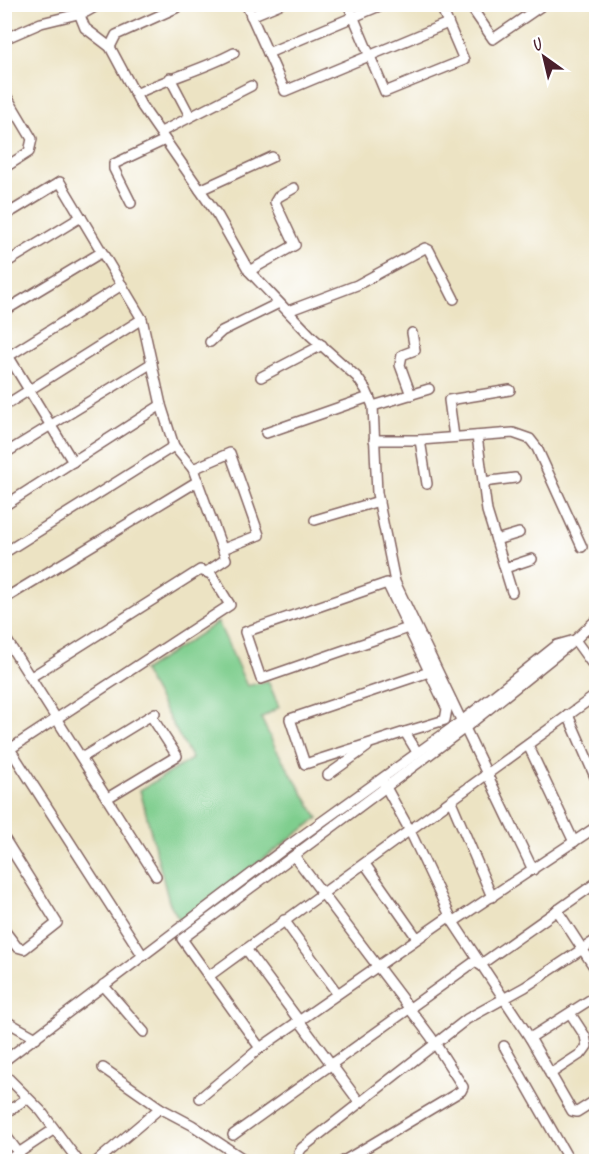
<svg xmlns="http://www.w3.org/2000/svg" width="601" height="1166" viewBox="0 0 601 1166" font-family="Caveat,sans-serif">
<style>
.green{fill:#7fce8e;stroke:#64765c;stroke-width:1.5}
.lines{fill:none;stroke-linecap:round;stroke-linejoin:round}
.minor-casing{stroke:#836460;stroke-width:12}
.minor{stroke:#fff;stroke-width:9}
</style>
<rect width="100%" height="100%" fill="#fff"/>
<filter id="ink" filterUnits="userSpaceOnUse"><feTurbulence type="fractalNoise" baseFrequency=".0167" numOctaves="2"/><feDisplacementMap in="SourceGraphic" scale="12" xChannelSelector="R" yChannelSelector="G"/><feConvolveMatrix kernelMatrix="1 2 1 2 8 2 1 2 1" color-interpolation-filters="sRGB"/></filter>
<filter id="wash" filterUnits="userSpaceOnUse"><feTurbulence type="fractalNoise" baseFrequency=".008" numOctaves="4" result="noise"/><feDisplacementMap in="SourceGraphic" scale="24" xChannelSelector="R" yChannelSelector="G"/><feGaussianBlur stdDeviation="1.35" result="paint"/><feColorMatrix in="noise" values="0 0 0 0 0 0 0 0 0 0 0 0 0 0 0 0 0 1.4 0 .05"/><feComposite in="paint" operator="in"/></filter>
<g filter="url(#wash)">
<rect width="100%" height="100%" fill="#ece3c3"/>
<polygon class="green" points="218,622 247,686 268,681 279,707 261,718 276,749 318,818 180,921 169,902 140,790 192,759 143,671"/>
</g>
<g filter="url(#ink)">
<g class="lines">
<defs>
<g id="minor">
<polyline points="246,4 285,91 448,23"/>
<polyline points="348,4 385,92 464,60 440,4"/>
<polyline points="469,4 493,39 544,4"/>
<polyline points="176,8 116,35 110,47 141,105 218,216 249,271 311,336 357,377 366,390 373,406 377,493 395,582 533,870"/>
<polyline points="79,13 85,28 110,47"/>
<polyline points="251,16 280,4"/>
<polyline points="4,39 41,23 86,12 100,4"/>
<polyline points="268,53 384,4"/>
<polyline points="170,78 190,116"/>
<polyline points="4,92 32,139 29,152 4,168"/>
<path d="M136,94C168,78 202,70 234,53"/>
<polyline points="161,132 251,86"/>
<polyline points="200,190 272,157"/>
<polyline points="131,203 114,169 114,164 165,140"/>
<polyline points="4,216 60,182 142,319 161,405 174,446 193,469 226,559 208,571"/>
<polyline points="4,264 81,217"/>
<polyline points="249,271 295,245 275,202 278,197 294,188"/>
<polyline points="4,311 102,252"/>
<polyline points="288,311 357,285 425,248 429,250 454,299"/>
<polyline points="210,342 222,331 279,303"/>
<polyline points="4,349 73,462"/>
<polyline points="4,359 122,285"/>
<polyline points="261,377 322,345"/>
<polyline points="411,395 400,365 402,355 415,350 412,333"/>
<polyline points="4,406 142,319"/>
<polyline points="373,406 429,389"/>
<polyline points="266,433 369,397"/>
<polyline points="477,436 487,511 512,592"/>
<polyline points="454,437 449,400 510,390"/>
<polyline points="374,440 420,440 427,484"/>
<polyline points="420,440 513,433 530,439 537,448 582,547"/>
<polyline points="4,454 152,363"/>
<polyline points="193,469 230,453 259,535 223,549"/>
<polyline points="483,482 515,478"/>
<polyline points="4,506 161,405"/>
<polyline points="315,520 379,501"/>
<polyline points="496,540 519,533"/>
<polyline points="4,553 174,446"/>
<polyline points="505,568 532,559"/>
<polyline points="4,599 198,481"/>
<polyline points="408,628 261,679 245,632 387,583 447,709 445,720 405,732 417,752"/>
<polyline points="4,636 156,876"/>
<polyline points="568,715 596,779"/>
<polyline points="405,732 305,764 290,719 429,672"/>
<polyline points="4,740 10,749 230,605 211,574 200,570 31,677"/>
<polyline points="528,745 574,842"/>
<polyline points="4,753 10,749 143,956"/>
<polyline points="83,757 155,713"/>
<polyline points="328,775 367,747"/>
<polyline points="383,782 409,829 453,922 530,1038 572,1111 577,1112 596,1100"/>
<polyline points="109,797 177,756 151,716"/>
<polyline points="451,801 492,897"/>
<polyline points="4,838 57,923 24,949 17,947 4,930"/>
<polyline points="295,857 431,1037 463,1087 461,1091 342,1162"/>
<polyline points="365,864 417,938"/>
<polyline points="557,910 596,970"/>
<polyline points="284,920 337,993"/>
<polyline points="453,922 596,827"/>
<polyline points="246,949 360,1103"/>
<polyline points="480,965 596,883"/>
<polyline points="209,976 596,695"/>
<polyline points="103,985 144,1032"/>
<polyline points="4,1020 36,1038"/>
<polyline points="530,1038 596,996"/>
<polyline points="504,1046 570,1162"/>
<polyline points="260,1048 182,939 465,728 575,640 596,620"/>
<polyline points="4,1061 288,846 463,720 557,645 575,640 596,669"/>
<polyline points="103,1068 160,1108"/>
<polyline points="4,1074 41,1111 79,1162"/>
<polyline points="550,1074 582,1053 587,1046 585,1036 570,1013"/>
<polyline points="200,1098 260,1048 450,916"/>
<polyline points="4,1114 23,1101"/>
<polyline points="4,1133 18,1152"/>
<polyline points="233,1135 477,960"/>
<polyline points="5,1162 50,1132"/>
<polyline points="96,1162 160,1108 192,1125 248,1162"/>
<polyline points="300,1162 299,1152 302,1148 467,1019 525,987 596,940"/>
</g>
</defs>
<use href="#minor" class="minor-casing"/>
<use href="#minor" class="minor"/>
</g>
</g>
<rect width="601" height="1166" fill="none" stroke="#fff" stroke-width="24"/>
<g transform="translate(544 57) rotate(326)" stroke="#ffffff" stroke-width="4.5" paint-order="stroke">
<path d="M0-4.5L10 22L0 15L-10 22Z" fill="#4a1f2b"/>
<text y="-9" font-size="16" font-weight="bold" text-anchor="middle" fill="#4a1f2b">U</text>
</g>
</svg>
